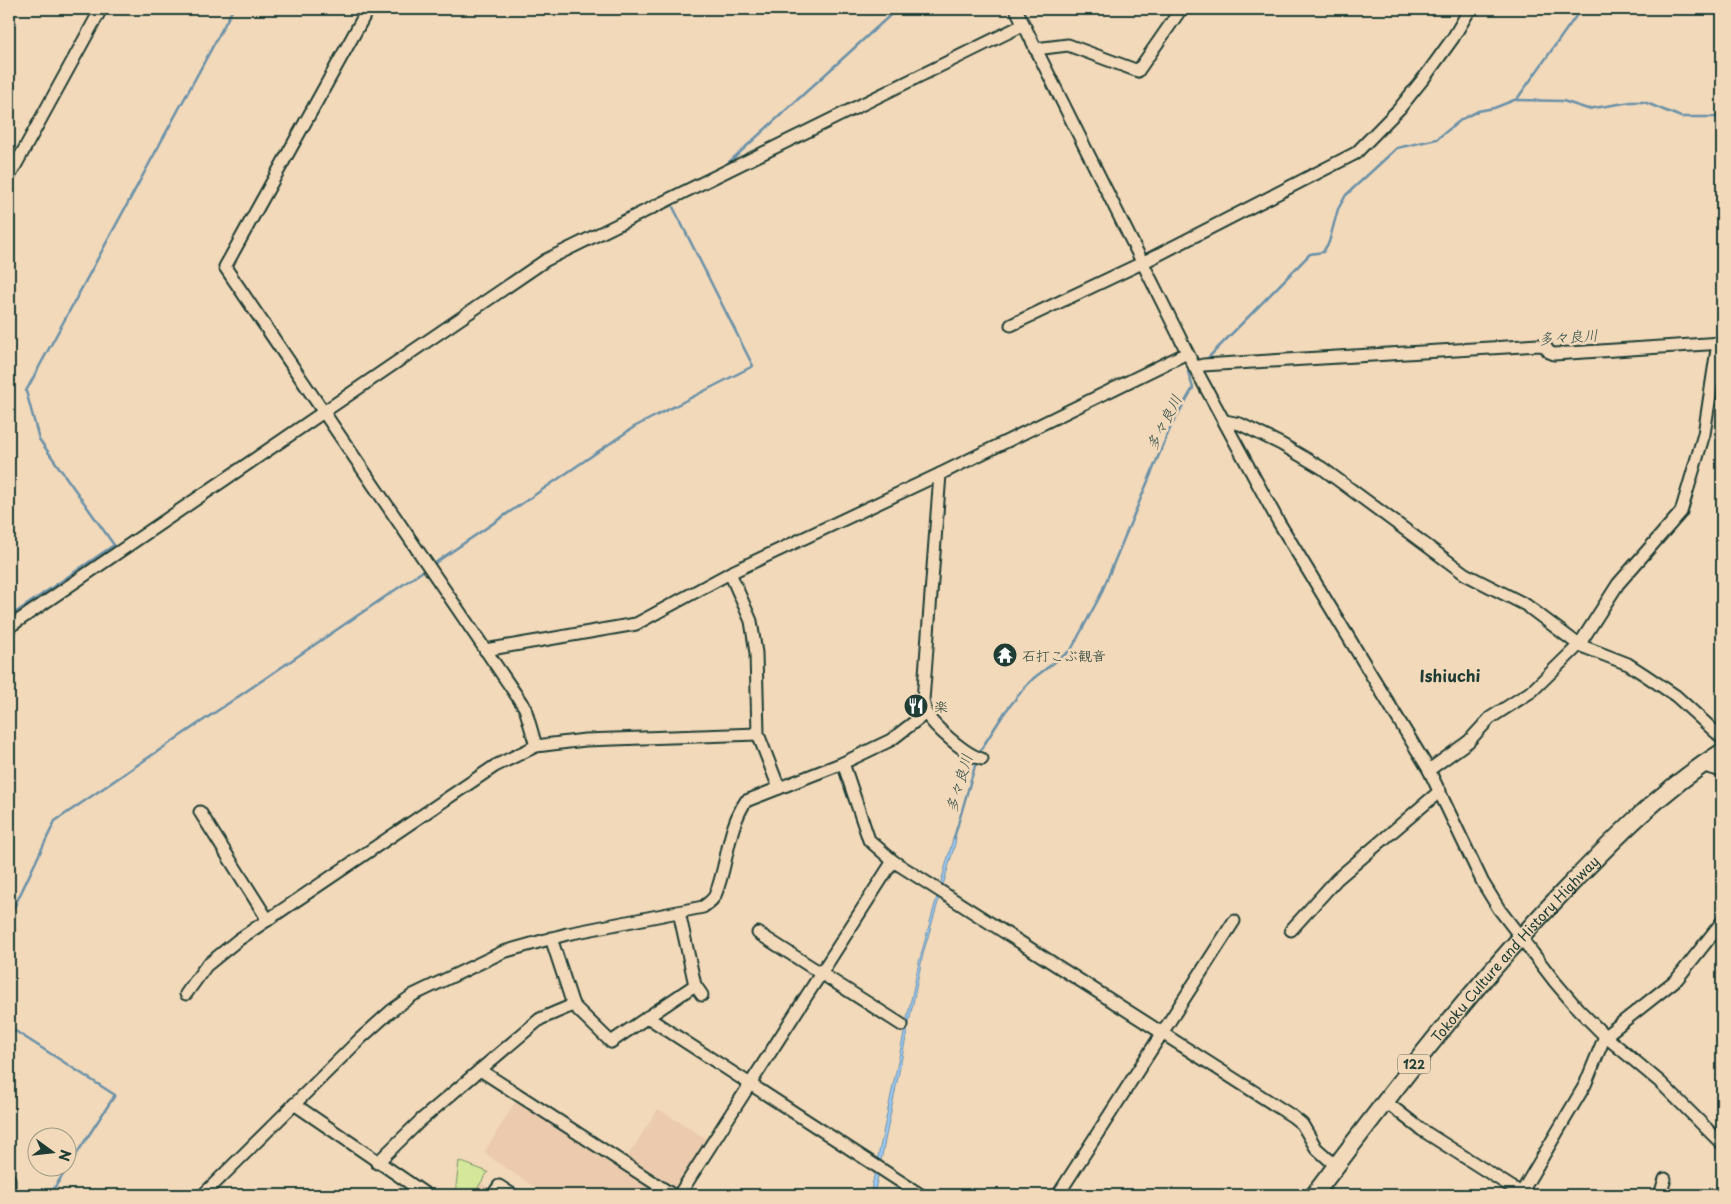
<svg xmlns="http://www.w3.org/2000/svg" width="1731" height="1204" viewBox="0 0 1731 1204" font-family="'Playpen Sans','Klee One',sans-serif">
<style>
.built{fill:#ebcaad}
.green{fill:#d5e79a;stroke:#7a9267}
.water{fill:#9cc9f6;stroke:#6a91a8}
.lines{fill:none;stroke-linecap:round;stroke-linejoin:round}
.stream{stroke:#6a91a8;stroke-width:2.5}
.minor-casing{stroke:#1f3d34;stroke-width:15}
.highway-casing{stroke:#1f3d34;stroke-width:20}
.minor{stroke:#f2d9ba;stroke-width:11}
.highway{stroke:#f2d9ba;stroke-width:16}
.labels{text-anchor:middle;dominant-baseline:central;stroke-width:5;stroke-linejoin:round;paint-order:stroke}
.shield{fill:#f2d9ba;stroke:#5e6c5c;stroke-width:1}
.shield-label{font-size:12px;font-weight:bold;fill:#1f3d34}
.poi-label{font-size:14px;fill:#1f3d34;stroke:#f2d9ba;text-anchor:start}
.street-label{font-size:14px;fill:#1f3d34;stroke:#f2d9ba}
.water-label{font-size:15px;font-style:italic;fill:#2c4b47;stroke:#f2d9ba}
.quarter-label{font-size:16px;font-weight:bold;fill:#1f3d34;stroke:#f2d9ba}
</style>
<rect width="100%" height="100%" fill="#f2d9ba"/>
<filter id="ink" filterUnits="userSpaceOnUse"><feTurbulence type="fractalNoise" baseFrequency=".02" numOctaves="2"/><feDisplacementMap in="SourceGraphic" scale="10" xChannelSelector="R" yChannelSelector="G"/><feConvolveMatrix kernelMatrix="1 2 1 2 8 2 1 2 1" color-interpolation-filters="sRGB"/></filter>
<g filter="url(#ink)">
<g class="built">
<polygon points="517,1099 665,1195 546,1195 484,1153"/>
<polygon points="658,1109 707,1139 675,1193 625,1161"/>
<polygon points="481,1183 495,1191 492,1195 473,1195"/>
</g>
<polygon class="green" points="459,1161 488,1172 473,1195 455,1195"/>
<polygon class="water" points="954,835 956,836 955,844 923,954 874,1195 870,1195 919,962"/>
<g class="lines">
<g class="stream">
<polyline points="1517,100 1563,101 1588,109 1631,102 1644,102 1681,117 1716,117 1722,115"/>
<polyline points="669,196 668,193 727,164 897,9"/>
<polyline points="1571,347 1653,342"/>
<polyline points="1207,359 1310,254 1323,252 1329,242 1338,209 1346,195 1397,148 1437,139 1462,119 1478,111 1494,108 1517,99 1581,9"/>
<polyline points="432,565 634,427 753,366 670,201"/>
<polyline points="9,617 114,545 39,439 26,391 233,9"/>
<polyline points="978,754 1005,712 1025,687 1035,677 1071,650 1100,596 1171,426 1193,388 1188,372"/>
<polyline points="954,838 977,759"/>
<polyline points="9,918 55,821 426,569"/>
<polyline points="9,1027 115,1095 51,1193 55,1195"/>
</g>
<defs>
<g id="minor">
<polyline points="368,9 225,267 525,708 536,746"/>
<polyline points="1016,9 1195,368 1278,521 1429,770 1483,883 1499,909 1555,982 1578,1009 1605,1036 1660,1082 1722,1144"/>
<polyline points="1035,49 1068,45 1138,71 1181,9"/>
<polyline points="9,177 101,9"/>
<polyline points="1011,325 1142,263 1356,153 1399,109 1427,74 1453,38 1470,9"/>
<polyline points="1195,368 1203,365 1539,345 1545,346 1549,352 1554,354 1722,343"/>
<polyline points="1225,421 1240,424 1281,444 1322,468 1465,574 1526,605 1579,645 1628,664 1645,675 1676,696 1722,738"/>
<path d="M940,474L923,701C924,704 925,710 926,713C934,727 966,755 982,759"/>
<polyline points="730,573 751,621 756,653 758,734 779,788"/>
<polyline points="9,627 546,260 1023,25"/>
<polyline points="485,650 636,624 730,573 940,474 1187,353"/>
<polyline points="843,763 869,840 893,861 1292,1116 1302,1124 1316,1148 1336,1166"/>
<polyline points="1700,765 1722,771"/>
<polyline points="1429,770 1469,741 1490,718 1532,691 1579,645 1618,584 1681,512 1704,434 1718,343"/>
<polyline points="200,812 268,920"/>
<polyline points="679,912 695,985 702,995"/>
<polyline points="1291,930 1337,879 1440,791"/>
<polyline points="758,933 902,1025"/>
<polyline points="551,938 573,1005"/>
<polyline points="186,994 206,966 238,940 495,766 536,746 585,740 758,734"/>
<polyline points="647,1017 921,1195"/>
<polyline points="480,1070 673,1195"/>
<polyline points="1386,1102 1422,1130 1521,1193"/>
<polyline points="294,1104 427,1195"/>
<polyline points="377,1163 421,1120 540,1019 573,1005 611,1042 695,985"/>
<polyline points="9,1179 9,1189"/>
<path d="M203,1195L361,1038L391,1011L413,995L503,952L567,934L703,907C708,903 714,900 716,893C728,863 727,829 746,801L843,763L891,740L926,713"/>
<polyline points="493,1195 499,1186 513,1195"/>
<polyline points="679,1195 893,861"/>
<polyline points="1058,1195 1234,921"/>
<polyline points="1520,1195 1585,1085 1605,1036 1677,979 1722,922"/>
<polyline points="1660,1195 1665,1179"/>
</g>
<g id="highway">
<path id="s1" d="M1314,1195C1394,1089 1471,988 1564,891C1613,840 1661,790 1722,752"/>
</g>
</defs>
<use href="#minor" class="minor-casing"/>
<use href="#highway" class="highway-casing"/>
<use href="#minor" class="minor"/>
<use href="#highway" class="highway"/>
</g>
</g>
<defs>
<symbol id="temple-disc" viewBox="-11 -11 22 22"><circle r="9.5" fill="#1f3d34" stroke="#f2d9ba"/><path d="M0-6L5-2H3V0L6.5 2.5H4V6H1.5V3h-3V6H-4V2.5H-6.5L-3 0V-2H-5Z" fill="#fff"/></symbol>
<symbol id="restaurant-disc" viewBox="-11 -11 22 22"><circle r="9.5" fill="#1f3d34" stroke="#f2d9ba"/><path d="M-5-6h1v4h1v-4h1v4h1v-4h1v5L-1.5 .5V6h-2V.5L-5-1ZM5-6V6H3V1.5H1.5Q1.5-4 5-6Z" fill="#fff"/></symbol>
</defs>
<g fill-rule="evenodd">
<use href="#temple-disc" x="991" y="641" width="28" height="28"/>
<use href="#restaurant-disc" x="902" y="692" width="28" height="28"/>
</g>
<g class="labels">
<rect class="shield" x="1398" y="1054.5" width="32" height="19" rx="4"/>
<g class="shield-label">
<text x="1414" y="1064">122</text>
</g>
<g class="poi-label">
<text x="1022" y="655">石打こぶ観音</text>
<text x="934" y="706">楽</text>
</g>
<g class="street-label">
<text stroke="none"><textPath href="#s1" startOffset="318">Tokoku Culture and History Highway</textPath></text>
</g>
<g class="water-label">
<text transform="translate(1568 336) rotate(-4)">多々良川</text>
<text transform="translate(1163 422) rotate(-63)">多々良川</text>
<text transform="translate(958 783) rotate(-74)">多々良川</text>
</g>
<g class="quarter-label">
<text x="1450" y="675">Ishiuchi</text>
</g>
</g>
<rect width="1731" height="1204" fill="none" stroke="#f2d9ba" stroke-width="30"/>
<rect x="15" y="15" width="1701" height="1174" fill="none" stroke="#1f3d34" stroke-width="2" filter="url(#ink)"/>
<g transform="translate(52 1152) rotate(105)"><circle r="24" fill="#f2d9ba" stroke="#9e9b84"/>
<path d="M0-4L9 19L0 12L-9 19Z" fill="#1f3d34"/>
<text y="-8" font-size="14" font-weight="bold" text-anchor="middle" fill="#1f3d34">N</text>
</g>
</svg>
